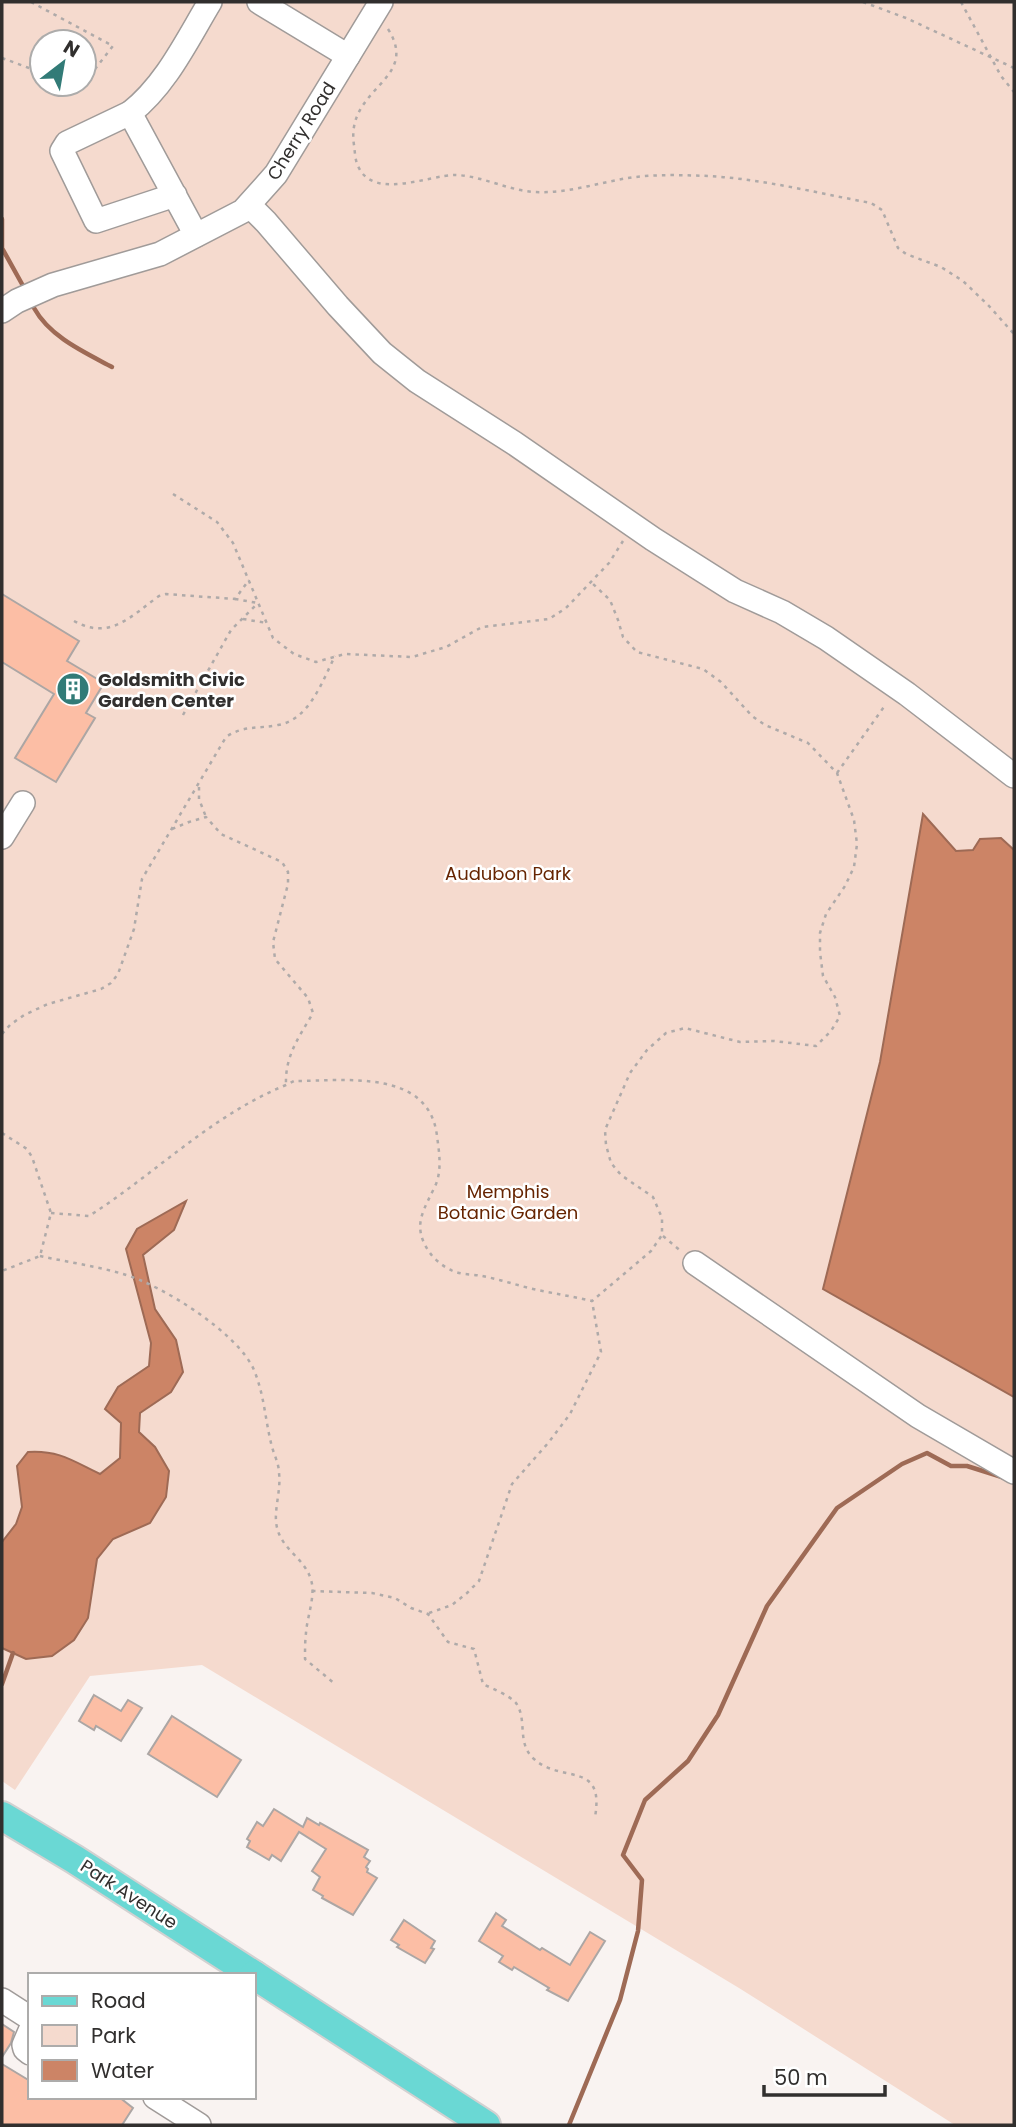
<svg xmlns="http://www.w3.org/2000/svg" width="1016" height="2127" viewBox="0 0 1016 2127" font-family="Poppins,sans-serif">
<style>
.green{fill:#f5dace;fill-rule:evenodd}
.water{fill:#cc8466;stroke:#9e6a55;stroke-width:2}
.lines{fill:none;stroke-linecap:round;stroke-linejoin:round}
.stream{stroke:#9e6a55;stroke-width:4.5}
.building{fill:#fcbea5;stroke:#aca6a4;stroke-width:2}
.minor-casing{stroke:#a09b99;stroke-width:26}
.major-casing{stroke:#d2d1d1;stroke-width:32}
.path{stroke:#afaaa9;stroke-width:2.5;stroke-dasharray:3.5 5;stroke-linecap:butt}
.minor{stroke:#fff;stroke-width:23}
.major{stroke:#6ad8d4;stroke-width:28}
.labels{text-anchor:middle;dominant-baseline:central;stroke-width:5;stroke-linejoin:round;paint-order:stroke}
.street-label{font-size:18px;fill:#312f2e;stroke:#fff}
.poi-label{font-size:18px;font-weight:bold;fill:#312f2e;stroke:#fff;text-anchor:start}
.park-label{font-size:18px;fill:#662401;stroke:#fff}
</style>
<rect width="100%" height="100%" fill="#f9f3f1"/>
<path class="green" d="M2,2H1014V2125H955L739,1988L202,1665L90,1676L15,1790L2,1781ZM42,42H84V84H42Z"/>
<g class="water">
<polygon points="923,814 956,851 973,850 980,839 1001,838 1014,850 1014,1397 823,1289 880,1062"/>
<path d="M186,1201L174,1230L143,1255L155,1309L176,1340L183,1372L171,1392L140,1413L139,1432L155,1447L169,1471L166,1497L150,1523L113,1539L97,1559L88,1618L74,1640L52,1656L26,1659L2,1648V1542L16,1524L22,1507L17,1466L28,1452C59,1450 73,1461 100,1474L120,1458L121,1423L105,1409L118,1387L149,1366L151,1343L126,1249L137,1229Z"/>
</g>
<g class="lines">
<g class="stream">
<polyline points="2,219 2,248 22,284"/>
<path d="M34,308C50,337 84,352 112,367"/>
<polyline points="2,1684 13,1653"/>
<polyline points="569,2125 620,2000 638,1931 642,1880 623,1855 645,1800 688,1761 718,1715 767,1606 837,1508 902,1464 927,1453 951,1466 967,1466 1005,1478"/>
</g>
</g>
<g class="building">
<polygon points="2,594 79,641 67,661 104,683 86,713 95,718 56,782 15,758 54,694 2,662"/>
<polygon points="94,1695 121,1711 128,1700 142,1708 121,1741 96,1726 94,1730 79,1721"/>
<polygon points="172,1716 241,1760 217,1797 148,1754"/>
<polygon points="274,1809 303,1827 307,1818 319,1825 320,1823 368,1850 364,1857 370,1861 366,1867 368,1869 367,1872 377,1878 353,1915 322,1898 323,1896 313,1890 320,1877 312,1871 326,1849 299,1832 281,1861 272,1855 269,1860 247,1847 250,1841 247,1839 257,1822 263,1826"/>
<polygon points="496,1913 506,1920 502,1926 540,1950 542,1948 570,1965 590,1932 605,1941 568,2001 547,1990 549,1988 514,1967 512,1970 499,1962 503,1956 479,1941"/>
<polygon points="404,1920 435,1941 431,1948 434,1949 425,1963 397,1947 399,1945 391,1940"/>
<polygon points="2,2024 14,2032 11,2043 2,2057"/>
<polygon points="2,2064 30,2081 30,2097 119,2097 133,2108 122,2125 2,2125"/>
</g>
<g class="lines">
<defs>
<g id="minor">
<polyline points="259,2 348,56"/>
<path d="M130,113C166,85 187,40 210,2"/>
<polyline points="175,195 96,221 62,151 67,143 130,113 196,235"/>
<polyline points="249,205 266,222 338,306 382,353 417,381 514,443 653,539 735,591 782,612 826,638 907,694 1014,776"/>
<polyline points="2,311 17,301 53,285 160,254 243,211 276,174 381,2"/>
<polyline points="2,837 23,803"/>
<polyline points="695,1263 918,1416 1014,1472"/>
<polyline points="2,2000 30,2018"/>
<polyline points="30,2031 24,2045 25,2049 30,2053"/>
<polyline points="155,2097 199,2125"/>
</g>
<g id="major">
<polyline points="2,1816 74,1859 254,1975"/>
<polyline points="254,1975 486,2125"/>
</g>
</defs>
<use href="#minor" class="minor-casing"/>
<use href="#major" class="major-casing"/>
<g class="path">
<polyline points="31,2 113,46 84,83"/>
<polyline points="863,2 906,18 1014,68"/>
<polyline points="961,2 1001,76 1014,92"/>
<path d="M388,29C421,81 345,87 354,145C355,152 355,160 358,166C373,201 428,175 456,175C482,176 507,190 534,192C566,194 597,183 628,178C654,174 682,175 708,176C763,179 817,193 871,203L882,210L898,248L906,254L941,267L963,281L989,306L1014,334"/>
<polyline points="2,58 29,68 42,76"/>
<polyline points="58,84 77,92 83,84"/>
<polyline points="173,494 217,522 233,543 273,638 294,654 316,662 345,654 412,657 446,647 482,627 549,619 566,608 609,563 623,541"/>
<polyline points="235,599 258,603"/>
<polyline points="243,619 267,623"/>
<path d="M74,621C110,641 131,616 159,596L166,594L235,599L249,580"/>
<polyline points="183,715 231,630 258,603"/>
<polyline points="837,773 886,704"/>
<polyline points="199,787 199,799 206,817"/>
<path d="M172,829L189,822L206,817L221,834L282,862L288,872V884L273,942L275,959L308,998L313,1013C299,1037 285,1056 286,1084"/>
<path d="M2,1034L10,1025L24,1015L48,1004L101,989L111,983L118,974L134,929L142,879L226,737C244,725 258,729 278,725C309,720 322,682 335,656"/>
<polyline points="2,1133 27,1149 32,1157 51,1213 40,1256 2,1271"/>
<path d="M51,1213L89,1216C155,1174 212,1115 286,1085L294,1081C344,1081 429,1068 437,1136C439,1151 442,1169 436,1184C425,1209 410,1225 430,1253C435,1260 444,1267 451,1270C460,1275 472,1274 482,1276C498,1279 513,1284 529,1288C550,1293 571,1296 592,1301L651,1251L662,1235V1218L653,1197L621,1175L611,1163L606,1145L605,1130L630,1073L647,1050L666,1033L685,1028L740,1042L774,1041L816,1046L831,1031L840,1016L835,997L823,976L820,952V933L826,914L845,886L854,867L857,844L854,820L837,773L808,743L765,725L752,716L721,682L703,669L637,652L623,637L618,620L610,600L591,582"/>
<polyline points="663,1236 682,1252"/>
<path d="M40,1256C67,1262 96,1266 123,1274C162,1285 238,1333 254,1370C264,1394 265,1418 271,1443C273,1453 279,1463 279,1473C281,1489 275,1506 276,1521C278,1549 305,1557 311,1580C316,1595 307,1617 306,1633C305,1641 305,1650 305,1659L335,1684"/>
<path d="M312,1591L372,1593L395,1598L411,1608L428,1614L448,1642L474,1649L483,1684C493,1689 509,1695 516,1703C528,1720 516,1743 534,1759C561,1784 605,1760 595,1817"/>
<polyline points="429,1613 452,1605 467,1593 479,1581 512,1484 549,1442 570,1414 601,1352 592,1301"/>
</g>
<use href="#minor" class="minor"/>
<use href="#major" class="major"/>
</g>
<defs>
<symbol id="building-disc" viewBox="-11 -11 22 22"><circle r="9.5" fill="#327b77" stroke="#fff"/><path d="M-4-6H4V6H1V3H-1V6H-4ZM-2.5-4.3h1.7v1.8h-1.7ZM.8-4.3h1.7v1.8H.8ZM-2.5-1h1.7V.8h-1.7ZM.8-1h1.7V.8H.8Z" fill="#fff"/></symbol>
</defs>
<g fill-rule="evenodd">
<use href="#building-disc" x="54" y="670" width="38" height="38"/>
</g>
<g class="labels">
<g class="street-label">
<text transform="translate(301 131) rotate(-58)">Cherry Road</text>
<text transform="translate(129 1894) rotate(33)">Park Avenue</text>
</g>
<g class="poi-label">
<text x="98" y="679">Goldsmith Civic<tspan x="98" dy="21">Garden Center</tspan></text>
</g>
<g class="park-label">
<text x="508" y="873">Audubon Park</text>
<text x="508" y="1191">Memphis<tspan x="508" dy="21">Botanic Garden</tspan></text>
</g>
</g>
<rect width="1016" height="2127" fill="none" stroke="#312f2e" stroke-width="7"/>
<rect x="28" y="1973" width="228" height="126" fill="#ffffff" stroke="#adacab" stroke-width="2"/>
<rect x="42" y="1996" width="35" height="10" fill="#6ad8d4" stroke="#adacab" stroke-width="2"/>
<text x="91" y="2008" font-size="21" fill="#312f2e">Road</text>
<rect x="42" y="2025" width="35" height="21" fill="#f5dace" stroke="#adacab" stroke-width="2"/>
<text x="91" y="2043" font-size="21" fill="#312f2e">Park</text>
<rect x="42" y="2060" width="35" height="21" fill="#cc8466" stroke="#adacab" stroke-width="2"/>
<text x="91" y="2078" font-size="21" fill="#312f2e">Water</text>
<g transform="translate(63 63) rotate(31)"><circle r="33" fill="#ffffff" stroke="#adacab" stroke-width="2"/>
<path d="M0-5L12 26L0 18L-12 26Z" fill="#327b77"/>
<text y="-10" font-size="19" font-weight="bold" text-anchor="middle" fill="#312f2e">N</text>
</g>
<path d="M764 2085v10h121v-10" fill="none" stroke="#312f2e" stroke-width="3.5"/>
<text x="774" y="2085" font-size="21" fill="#312f2e" stroke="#ffffff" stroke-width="5" paint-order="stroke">50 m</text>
</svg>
